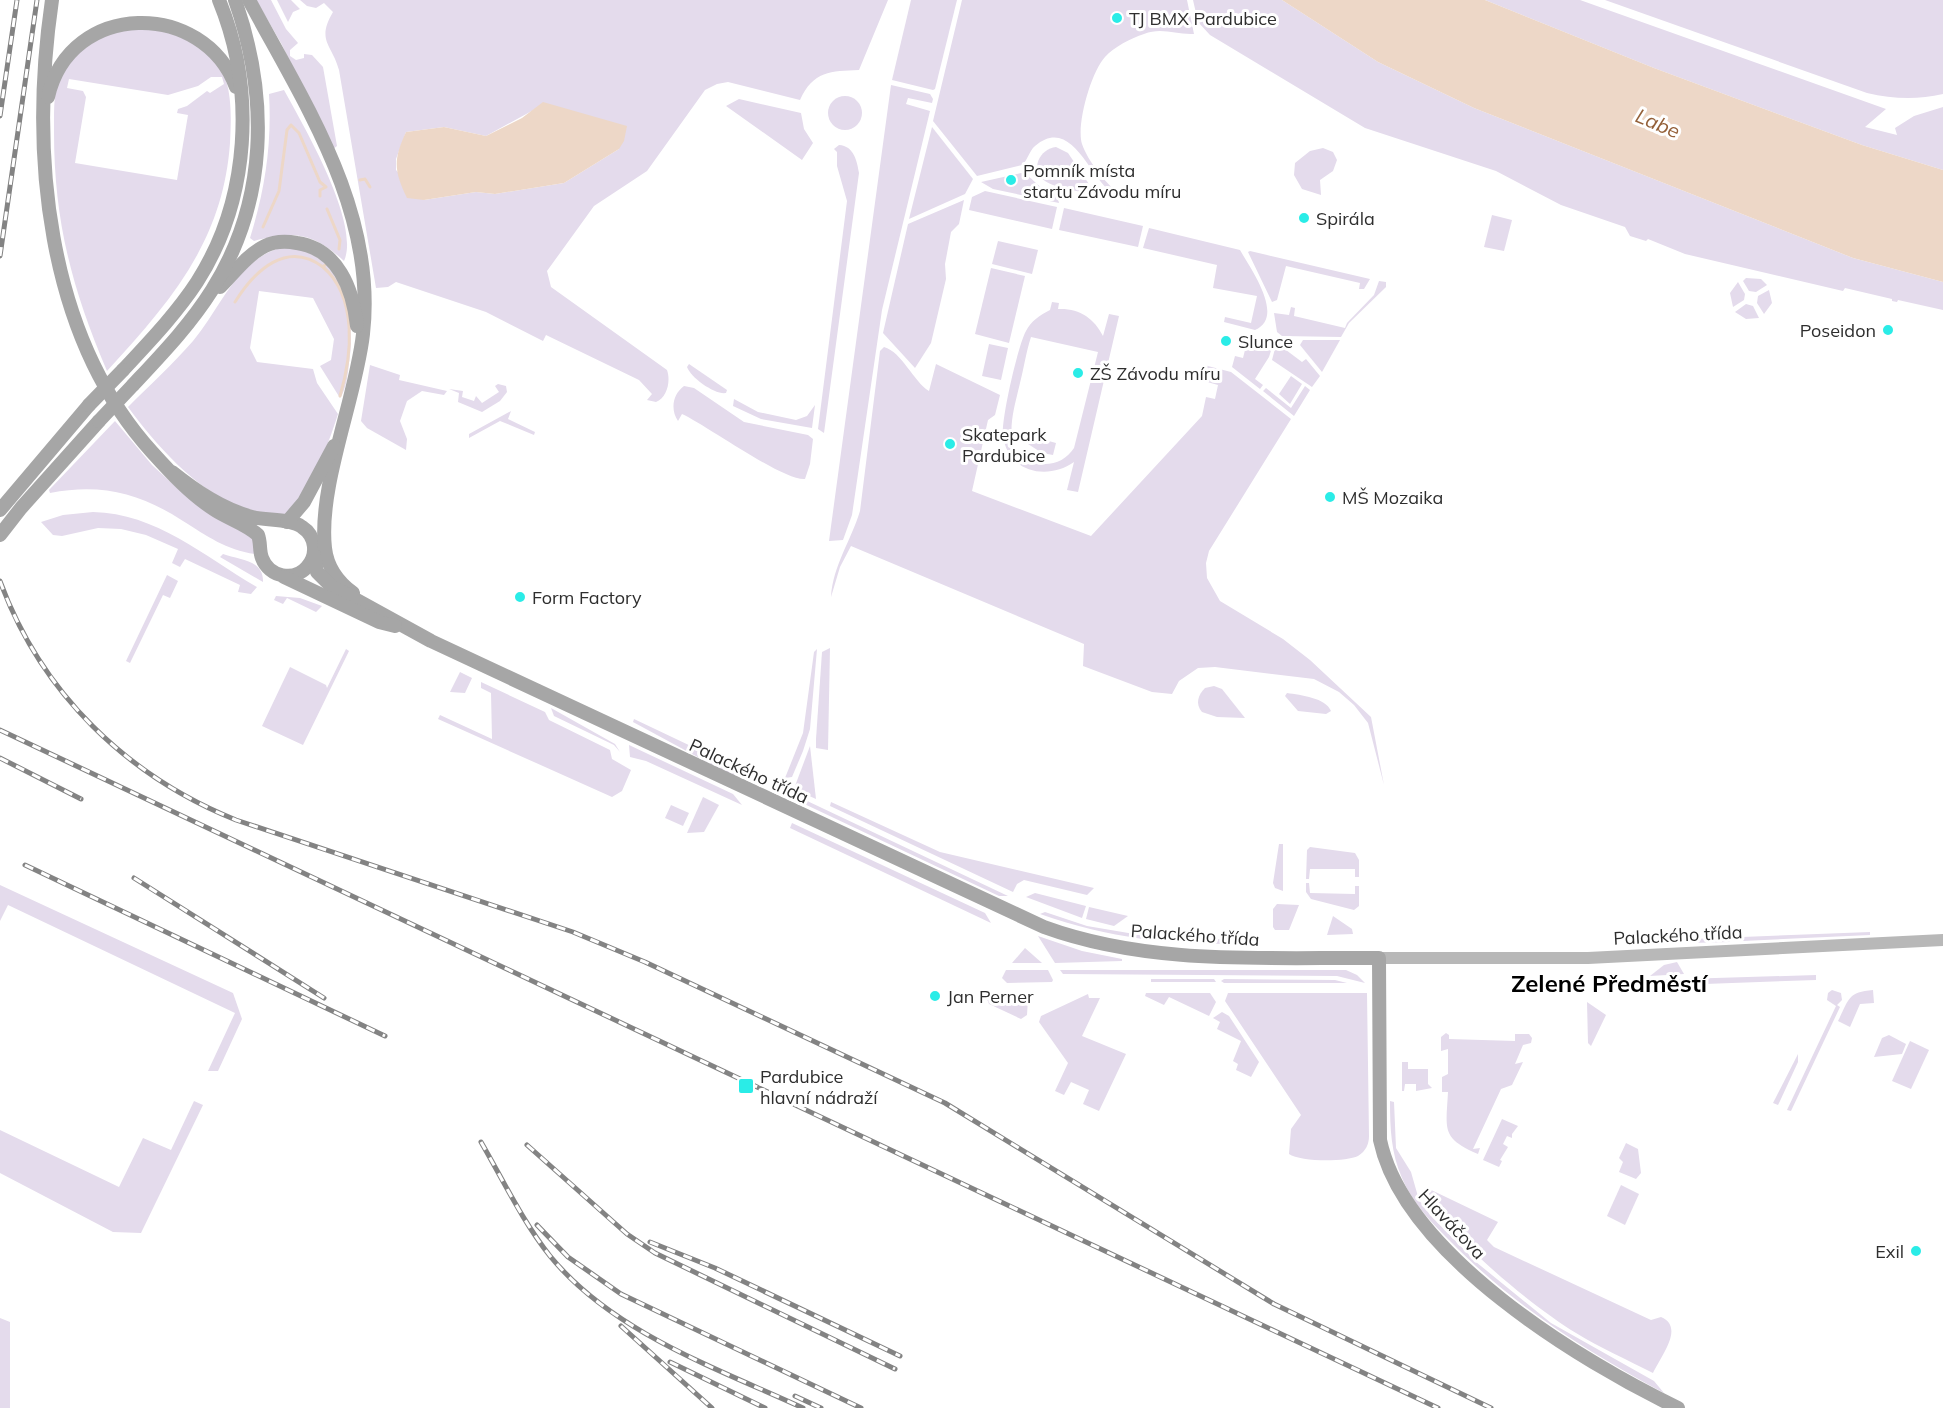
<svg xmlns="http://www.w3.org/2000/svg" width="1943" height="1408" viewBox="0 0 1943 1408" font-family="Mulish,sans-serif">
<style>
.green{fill:#e4dbec;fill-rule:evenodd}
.water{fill:#edd7c7}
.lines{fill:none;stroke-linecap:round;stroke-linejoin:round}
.stream{stroke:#edd7c7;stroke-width:3}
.secondary{stroke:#b8b8b8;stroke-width:12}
.primary{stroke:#a6a6a6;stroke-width:14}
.rail-casing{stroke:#838383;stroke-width:5}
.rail{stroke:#fff;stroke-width:3;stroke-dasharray:9;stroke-linecap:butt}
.primary-bridge{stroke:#a6a6a6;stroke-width:14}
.poi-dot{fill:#2aece7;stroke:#fff;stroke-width:2}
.labels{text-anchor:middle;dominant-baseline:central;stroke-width:6;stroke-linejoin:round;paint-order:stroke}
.poi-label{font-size:18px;fill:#2e2e2e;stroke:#fff;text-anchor:start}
.street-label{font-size:18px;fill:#2e2e2e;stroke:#fff}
.water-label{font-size:20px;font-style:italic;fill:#946039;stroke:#fff}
.district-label{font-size:24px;font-weight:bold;fill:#000;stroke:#fff}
</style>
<rect width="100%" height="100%" fill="#fff"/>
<g class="green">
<polygon points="256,0 271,0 286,29 298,43 290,50 290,56 296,60 304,58 304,54 312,55 323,67 337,146 333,149 281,43"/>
<polygon points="277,0 291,0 300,9 293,12 288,22"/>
<path d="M300,0H888L859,70C831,71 813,71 800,100L728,82L717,84L705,90L647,171L594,206L547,271L551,287L667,370C671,381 667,398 656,402L647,400L652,394L639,380L546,335L543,341L486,312L396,282L388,287L376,288L339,70C332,44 316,41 333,12L324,3L316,8L307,6ZM539,107L619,149L564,183L495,194L476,192L424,200L396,170V159L406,132L444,127L486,136Z"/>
<polygon points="911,0 957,0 935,89 933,90 892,80"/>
<path d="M962,0H1187L1194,34C1176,35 1162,27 1144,34C1131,38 1114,47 1105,57C1091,72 1076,125 1082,144C1088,161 1104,181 1117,192L1116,196C1090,182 1073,114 1035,146C1029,151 1028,160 1022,165L977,176L933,121Z"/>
<polygon points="1193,0 1282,0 1378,62 1474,108 1853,258 1943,282 1943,310 1898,300 1897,302 1892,301 1892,299 1845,288 1843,291 1685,254 1648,239 1646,241 1630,236 1625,227 1561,205 1496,171 1365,128 1210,35 1198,22"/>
<polygon points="1485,0 1580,0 1886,109 1865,127 1897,135 1895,128 1914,116 1943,107 1943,170 1862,145 1654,68"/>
<path d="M1605,0H1943V94C1917,100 1893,99 1867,93Z"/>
<path d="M112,23L195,35C204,48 222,64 226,80C232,100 231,123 230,143C223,242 170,302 107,371C72,289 54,221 54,132C54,107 53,82 66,60C74,48 100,32 112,23ZM211,77H222L224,84L210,93L207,91L187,106L178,109L177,113L188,115L177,180L75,163L86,97L83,91L67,88L69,79L168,95L198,86Z"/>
<polygon points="891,85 930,94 933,99 932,103 908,98 906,104 930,111 882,310 852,515 843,540 829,541"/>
<path d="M284,90C303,125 361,223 344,261C313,233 295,230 254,241L250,238C265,190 272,144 269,94Z"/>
<circle cx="845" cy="113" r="17"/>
<polygon points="739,99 801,113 804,129 813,143 802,160 726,106"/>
<polygon points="932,127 973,179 965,194 909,219"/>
<path d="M839,145C854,146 857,161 859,173L824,433L818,429L847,201L837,166V152L834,149Z"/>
<path d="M1056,147L1068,153L1095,193C1083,193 1055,188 1045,181C1029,169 1040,149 1056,147Z"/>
<polygon points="1323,148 1333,152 1337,160 1333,171 1320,180 1321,195 1302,189 1294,175 1295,163 1310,151"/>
<path d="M1021,173C1035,177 1037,190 1057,195L1059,203L993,189L981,182Z"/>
<polygon points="985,191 1057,207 1052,229 969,210 972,197"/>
<polygon points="964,200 959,224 951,232 945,264 946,279 931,343 915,368 883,333 908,224"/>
<polygon points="1064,208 1143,226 1138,247 1059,230"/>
<polygon points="1492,215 1512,220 1504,251 1484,247"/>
<path d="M1149,228L1240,250C1250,268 1286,317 1255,330L1224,322L1225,317L1251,323L1257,296L1213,288L1217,265L1143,248Z"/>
<polygon points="998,241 1038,250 1032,274 992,264"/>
<path d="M280,248C341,245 357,313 349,363C348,374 346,390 340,398L320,366L331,360L334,339L313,298L259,291L250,348L257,362L313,369L317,383L338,414C325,455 312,484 285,517C270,514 252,513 239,507C194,488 156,445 128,407C149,386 173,364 193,341C220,309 236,261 280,248Z"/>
<polygon points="1250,251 1370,279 1364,289 1359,289 1360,283 1286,266 1277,300 1272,302 1248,252"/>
<polygon points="991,268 1025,276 1009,343 975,334"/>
<polygon points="1746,278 1761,279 1767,285 1756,292 1749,291 1743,281"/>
<polygon points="1379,281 1386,282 1386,287 1349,323 1341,337 1282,336 1277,332 1274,313 1289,315 1291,307 1295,308 1294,316 1345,328 1347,323 1374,295"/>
<polygon points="1738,282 1745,294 1744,300 1733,307 1730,293"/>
<polygon points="1769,290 1772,303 1764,314 1757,303 1758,296"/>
<path d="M1052,302L1059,303L1058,309C1079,308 1094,318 1103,336L1109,314L1119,316L1078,492L1067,490L1074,462C1047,481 1007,472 1003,435C1001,420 1018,345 1026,331C1031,321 1040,315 1050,310ZM1031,337L1098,352L1074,448C1067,459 1055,465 1042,464C996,460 1014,410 1020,383C1024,368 1026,352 1031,337Z"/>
<polygon points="1746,304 1753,306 1759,318 1746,319 1735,312"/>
<polygon points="1254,336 1274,341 1269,357 1255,379 1263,385 1260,389 1232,367 1235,356 1243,358 1247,342 1253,343"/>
<polygon points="1303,340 1340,340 1322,372 1300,345"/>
<polygon points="1277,341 1283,343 1282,347 1302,362 1306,359 1320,376 1312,387 1272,360"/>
<polygon points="989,344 1008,348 1001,380 982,376"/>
<path d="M884,347C902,352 913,381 929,391L936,364L1000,395L995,415L988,420L972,491L1091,536L1202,416L1206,397L1215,399L1218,385L1200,380L1204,365L1231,372L1291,419L1209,551L1206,563L1207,578L1220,601L1283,639L1310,660L1371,717L1384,785L1368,723L1354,705L1339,692L1314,679L1215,667L1198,668L1179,681L1172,694L1152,692L1083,666L1084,644L851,546L840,567L831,597C833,565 851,541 860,511L880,351Z"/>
<path d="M689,364L727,390L726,393C715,395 691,378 687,367Z"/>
<polygon points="370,365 400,375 399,380 447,391 444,395 422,391 407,401 400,421 407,439 406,450 367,428 361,421"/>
<polygon points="1291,376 1302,384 1290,404 1279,394"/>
<polygon points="498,384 506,386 507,392 500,401 482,412 458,402 459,393 449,389 463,391 462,397 474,401 476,396 482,403 499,392 495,386"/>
<path d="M684,386L694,388L744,422L808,435L813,439L810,464L805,479C783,481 708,426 682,414L678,421C670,409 673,394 684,386Z"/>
<polygon points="1305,386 1310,390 1294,416 1263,391 1266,388 1291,408"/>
<polygon points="734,399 758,412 796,420 807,416 815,405 812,428 761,419 733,406"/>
<polygon points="511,411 508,419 535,432 534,435 500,421 469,438 469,434"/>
<path d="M115,421L152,465L176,487L254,538L255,554C226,550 207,536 183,521C140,493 101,483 50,493L49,490Z"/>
<polygon points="1045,440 1056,443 1053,455 1042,453 1028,444"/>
<path d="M93,512C156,513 205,557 257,587L251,594L238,592L240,585L185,559L180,567L172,563L178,549L146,535L121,529L98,528L62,536L53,535L41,522L63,515Z"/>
<path d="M223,554C238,560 264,559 263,582L220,557Z"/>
<polygon points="167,575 178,581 170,598 163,595 130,663 126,661"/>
<polygon points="276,596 300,598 322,606 316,612 287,598 283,604 274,600"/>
<polygon points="830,648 828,750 816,748 816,739 822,652"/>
<polygon points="346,649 349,651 303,745 262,726 290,667 326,685 327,688"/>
<polygon points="817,649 810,729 803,751 792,777 785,778 803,733 814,652"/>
<polygon points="460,672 472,678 465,693 450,692"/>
<polygon points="481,682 545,712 549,720 610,750 612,759 631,770 622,791 612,797 438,719 440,715 492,739 491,693 481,688"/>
<path d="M1214,686L1222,689L1245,718L1217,717L1202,712C1195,704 1198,695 1205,688Z"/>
<path d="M1287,693C1301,695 1326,698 1331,711L1326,714L1298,711L1285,696Z"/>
<polygon points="551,708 615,744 620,752 614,745 554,716"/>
<polygon points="634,719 735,767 746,767 755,772 743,777 729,774 633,722"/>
<polygon points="629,745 733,794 742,805 646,761 630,757"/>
<polygon points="810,746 816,799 798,791 795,786"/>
<polygon points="703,797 719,805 704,832 687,833"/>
<polygon points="803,799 1008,896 999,896 798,801"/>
<polygon points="831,802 940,852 1094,888 1087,895 1024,880 1017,884 1013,892 830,806"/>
<polygon points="671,805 689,813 683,826 665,818"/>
<polygon points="792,823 985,913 991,923 790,828"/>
<polygon points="1279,844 1283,844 1283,891 1275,888 1273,883"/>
<polygon points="1310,847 1355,853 1359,860 1359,877 1355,877 1355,869 1310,869 1309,879 1306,879 1307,850"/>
<polygon points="1306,883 1309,883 1310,893 1355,894 1355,886 1359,886 1359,906 1354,910 1311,899 1306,892"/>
<polygon points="0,885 233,993 242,1019 218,1071 208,1071 235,1013 8,905 0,921"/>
<polygon points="1035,893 1086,906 1082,918 1026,897"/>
<polygon points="1277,904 1299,905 1289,930 1275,930 1273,927 1273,909"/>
<polygon points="1089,907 1128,916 1114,926 1086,919"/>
<path d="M1045,912L1087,926L1152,937L1246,940L1242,944C1166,944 1112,939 1040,914Z"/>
<polygon points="1333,916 1352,929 1353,934 1327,935"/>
<polygon points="1870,932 1870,935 1743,941 1742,937"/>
<polygon points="1038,936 1082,951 1122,959 1122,961 1055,963"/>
<polygon points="1729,938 1730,942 1648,944 1643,940"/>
<polygon points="1025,948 1042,963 1012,963"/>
<polygon points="1677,962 1684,974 1650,976 1664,965"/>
<polygon points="1006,970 1048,970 1053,980 1052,982 1007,983 1002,978"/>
<polygon points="1060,970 1346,970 1357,975 1365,983 1337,976 1063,974"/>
<polygon points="1816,975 1816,980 1650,986 1650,980"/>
<polygon points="1151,979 1214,979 1216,982 1151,982"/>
<polygon points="1224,979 1335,980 1347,983 1224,983 1221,981"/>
<polygon points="1832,990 1841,993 1842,1000 1837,1005 1840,1007 1791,1111 1787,1110 1836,1006 1827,1000 1828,993"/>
<path d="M1873,990L1874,1003L1860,1004L1850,1027L1838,1021C1849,1000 1847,992 1873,990Z"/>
<polygon points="1146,993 1210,993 1216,1002 1209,1016 1169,997 1164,1005 1145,996"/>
<path d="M1228,993H1367L1369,1136C1369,1144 1366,1151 1358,1156C1346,1162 1300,1162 1289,1154L1291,1129L1301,1115L1225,1001Z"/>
<polygon points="1088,994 1089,998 1100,998 1082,1036 1126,1054 1099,1111 1083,1104 1089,1090 1071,1082 1064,1095 1055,1091 1068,1063 1039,1022 1041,1016"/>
<polygon points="990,995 1024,995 1028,999 1027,1015 1021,1019 989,1004 987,999"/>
<polygon points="1587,1002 1606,1015 1591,1046 1588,1043"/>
<polygon points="1222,1012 1229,1016 1259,1062 1251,1077 1236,1070 1238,1064 1233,1061 1241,1041 1217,1029 1220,1022 1213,1018"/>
<path d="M1446,1033L1449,1035V1039L1515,1041V1034H1529L1532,1038L1531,1043L1523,1045L1515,1064L1523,1062L1512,1085L1501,1089L1473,1149L1480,1148L1478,1154C1441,1138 1446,1130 1448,1092H1442V1077L1448,1074V1049L1441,1051V1037Z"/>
<polygon points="1889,1035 1906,1044 1902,1054 1874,1057 1882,1038"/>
<polygon points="1910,1041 1929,1050 1911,1089 1892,1081"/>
<polygon points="1798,1054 1798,1062 1780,1101 1778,1105 1773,1103"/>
<polygon points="1402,1062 1408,1062 1408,1069 1428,1069 1428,1084 1432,1088 1416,1091 1416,1084 1405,1084 1404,1091 1402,1091"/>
<polygon points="194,1101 203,1105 141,1233 113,1232 0,1173 0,1130 119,1187 143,1138 171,1150"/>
<path d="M1390,1101L1394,1102L1396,1148L1411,1172L1419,1200L1430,1215L1476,1262L1551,1323L1654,1381L1664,1393C1586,1351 1514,1306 1452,1243C1432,1223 1413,1204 1402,1178C1391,1153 1390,1128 1390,1101Z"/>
<polygon points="1502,1119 1518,1126 1512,1134 1512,1138 1507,1136 1503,1144 1508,1147 1500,1160 1502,1161 1499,1167 1483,1160"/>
<polygon points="1626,1143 1638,1149 1641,1173 1636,1179 1619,1172 1623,1162 1619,1158"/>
<polygon points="1621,1185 1639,1194 1625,1225 1607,1216"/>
<path d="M1425,1187L1498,1222L1487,1240L1494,1247L1651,1320L1661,1317C1685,1327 1661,1356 1653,1373C1628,1360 1600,1348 1576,1333C1529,1304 1452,1240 1424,1193Z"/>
<polygon points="0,1318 10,1322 10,1408 0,1408"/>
</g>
<g class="water">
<polygon points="1282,0 1485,0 1654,68 1862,145 1943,170 1943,282 1853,258 1474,108 1378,62"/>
<path d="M543,102L627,126L624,141L619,149L564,183L495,194L476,192L424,200L407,198C394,171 393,160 406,132L444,127L486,136L522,118Z"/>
</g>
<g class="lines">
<g class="stream">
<polyline points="360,180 365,179 370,187"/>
<polyline points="327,209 340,240 339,249"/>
<polyline points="263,227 279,191 287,130 291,125 299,133 320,182 326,187 320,190 320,196"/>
<path d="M323,267C358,297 352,356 340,396"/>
<path d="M235,302C255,270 287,240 323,267L325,265"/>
</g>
<polyline class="secondary" points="1379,958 1588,958 1943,940"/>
<g class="primary">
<path d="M52,0C30,150 45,334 152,452C171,473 191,495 215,510C229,519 246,524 258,535C261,543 259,550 262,558C269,577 294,582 307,567C318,555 316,536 302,527C290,518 267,521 252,517C222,509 196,491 172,472"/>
<path d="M249,0C304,103 377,211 363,334C356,398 318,486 325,548C327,566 338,582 353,593"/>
<path d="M48,97C70,0 204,0 236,87"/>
<path d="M220,287C234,273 247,255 265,246C275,241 286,241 297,243C338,249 353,289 357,326"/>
<path d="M123,370C149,342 176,314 197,282C250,199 256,90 219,0"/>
<path d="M133,385C161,355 190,325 212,290C268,201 269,97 235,0"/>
<polyline points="0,510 89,405"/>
<polyline points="287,522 304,502 334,446"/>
<polyline points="0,535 21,508 99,421"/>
<path d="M314,555L317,572L331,586L431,641L1044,927C1151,966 1268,957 1379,958L1380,1140C1404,1254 1580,1361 1678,1408"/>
<polyline points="284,577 379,622 395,626"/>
</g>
<defs>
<g id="rail">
<polyline points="0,116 17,0"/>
<polyline points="0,256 37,0"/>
<path d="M0,581C41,693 127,776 236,820L573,932L645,962L945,1103L1274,1304L1491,1408"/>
<polyline points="0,730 1438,1408"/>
<polyline points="0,758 81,799"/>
<polyline points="25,865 385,1036"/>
<polyline points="134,878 324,998"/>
<path d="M481,1142C503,1180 523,1222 550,1256C612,1332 716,1368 803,1408"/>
<polyline points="527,1145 627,1234 655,1253 895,1369"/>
<polyline points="537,1225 568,1257 621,1294 861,1408"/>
<polyline points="650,1242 715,1268 900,1356"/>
<polyline points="621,1326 712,1408"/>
<polyline points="670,1362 765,1408"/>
<polyline points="795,1396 821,1408"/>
</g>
</defs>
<use href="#rail" class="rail-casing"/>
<use href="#rail" class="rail"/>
<g class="primary-bridge">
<polyline points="89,405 123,370"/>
<polyline points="99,421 133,385"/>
</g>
</g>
<g class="poi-dot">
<circle cx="1117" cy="18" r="6"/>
<circle cx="1011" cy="180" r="6"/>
<circle cx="1304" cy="218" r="6"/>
<circle cx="1888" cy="330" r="6"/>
<circle cx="1226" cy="341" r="6"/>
<circle cx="1078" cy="373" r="6"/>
<circle cx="950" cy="444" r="6"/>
<circle cx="1330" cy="497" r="6"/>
<circle cx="520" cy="597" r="6"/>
<circle cx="935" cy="996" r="6"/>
<rect x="738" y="1078" width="16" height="16" rx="3"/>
<circle cx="1916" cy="1251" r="6"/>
</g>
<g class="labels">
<g class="poi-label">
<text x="1129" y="18">TJ BMX Pardubice</text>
<text x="1023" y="170">Pomník místa<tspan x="1023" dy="21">startu Závodu míru</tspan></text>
<text x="1316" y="218">Spirála</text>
<text x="1876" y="330" text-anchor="end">Poseidon</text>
<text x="1238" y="341">Slunce</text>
<text x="1090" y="373">ZŠ Závodu míru</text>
<text x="962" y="434">Skatepark<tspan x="962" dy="21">Pardubice</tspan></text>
<text x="1342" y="497">MŠ Mozaika</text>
<text x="532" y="597">Form Factory</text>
<text x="947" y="996">Jan Perner</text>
<text x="760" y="1076">Pardubice<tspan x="760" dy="21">hlavní nádraží</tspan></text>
<text x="1904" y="1251" text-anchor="end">Exil</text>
</g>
<g class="street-label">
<text transform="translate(749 771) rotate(25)">Palackého třída</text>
<text transform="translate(1195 935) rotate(4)">Palackého třída</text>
<text transform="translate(1678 935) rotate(-3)">Palackého třída</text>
<text transform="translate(1452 1224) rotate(47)">Hlaváčova</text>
</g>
<g class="water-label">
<text transform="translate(1658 123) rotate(23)">Labe</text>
</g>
<g class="district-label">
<text x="1609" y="983">Zelené Předměstí</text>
</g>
</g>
</svg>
